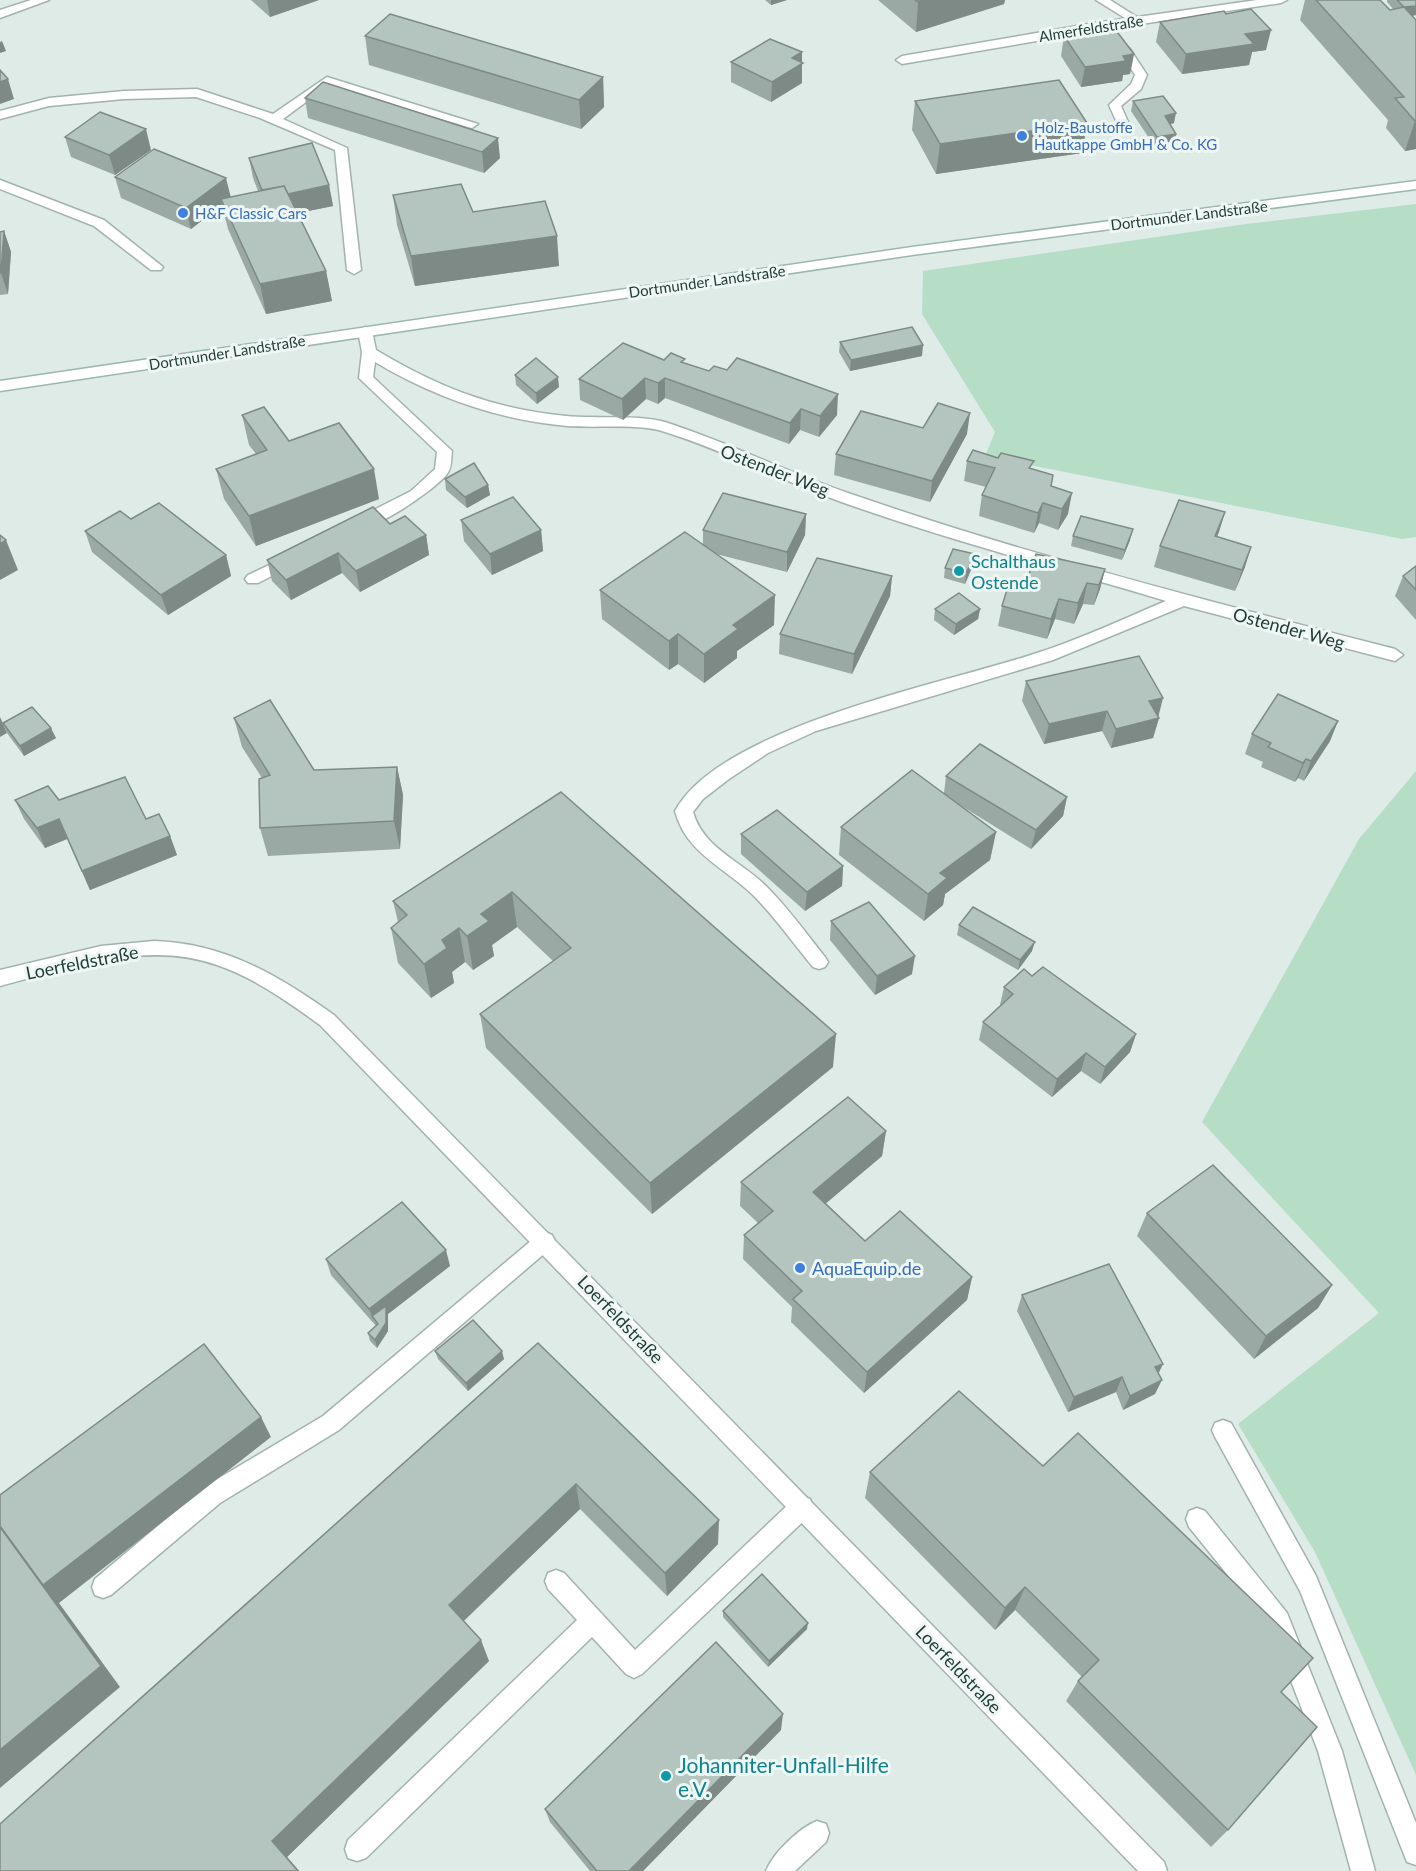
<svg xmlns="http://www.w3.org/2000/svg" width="1416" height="1871" viewBox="0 0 1416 1871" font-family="Lato,sans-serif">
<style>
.green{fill:#b6ddc5}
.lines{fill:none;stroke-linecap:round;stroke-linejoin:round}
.service-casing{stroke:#a2b3af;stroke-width:3}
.minor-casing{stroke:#a2b3af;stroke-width:3}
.secondary-casing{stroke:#9db7b0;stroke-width:3}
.service{fill:#fff;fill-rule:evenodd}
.minor{fill:#fff;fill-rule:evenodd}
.secondary{fill:#fff;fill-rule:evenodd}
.wall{fill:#9ba9a5}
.shaded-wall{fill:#7e8a86}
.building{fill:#b4c5c0;stroke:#7e8a86;stroke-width:1.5}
.shop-dot{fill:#3f7fe0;stroke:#eff7f4;stroke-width:2}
.culture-dot{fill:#0f9aa8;stroke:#eff7f4;stroke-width:2}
.labels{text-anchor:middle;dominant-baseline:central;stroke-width:6;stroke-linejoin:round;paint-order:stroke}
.far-street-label{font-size:15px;fill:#1f3b37;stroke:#eff7f4}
.far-shop-label{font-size:15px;fill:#366cbe;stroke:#eff7f4;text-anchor:start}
.street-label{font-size:18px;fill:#1f3b37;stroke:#eff7f4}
.culture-label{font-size:18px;fill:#0d838f;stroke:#eff7f4;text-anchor:start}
.shop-label{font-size:18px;fill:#366cbe;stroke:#eff7f4;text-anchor:start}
.near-culture-label{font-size:21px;fill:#0d838f;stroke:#eff7f4;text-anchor:start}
</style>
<rect width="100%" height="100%" fill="#dfebe7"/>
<g class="green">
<polygon points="1416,204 1416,537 1402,539 985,456 995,432 922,314 923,271 1246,224"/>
<polygon points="1416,771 1416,1775 1315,1552 1238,1424 1379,1313 1202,1122 1359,839"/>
</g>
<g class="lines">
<defs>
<g id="service">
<polygon points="1096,0 1110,0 1143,21 1133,23"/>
<polygon points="1095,23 1130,49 1147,75 1141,89 1121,106 1128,122 1126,125 1118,125 1109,105 1131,84 1135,75 1122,54 1091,29 1089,27"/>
<polygon points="327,77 478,124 472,128 468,127 329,85 283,119 347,148 361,270 354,274 347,270 335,150 260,118 196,97 124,99 49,106 0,119 0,111 49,98 124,91 197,89 273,114"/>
<polygon points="0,180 104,220 163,267 161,270 151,270 94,226 0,189"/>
<polygon points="545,1232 552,1235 555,1241 552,1247 339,1430 220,1503 111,1595 103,1598 95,1595 92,1587 95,1579 204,1487 323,1416 538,1235"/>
<polygon points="1223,1420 1231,1423 1316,1576 1416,1823 1416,1865 1407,1862 1300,1591 1215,1437 1212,1430 1215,1423"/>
<polygon points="802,1496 810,1499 813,1507 810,1515 642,1674 634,1678 626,1674 592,1637 366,1858 357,1861 348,1858 345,1849 348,1840 577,1620 548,1589 545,1581 548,1573 556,1570 564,1573 635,1650 794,1499"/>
<polygon points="1197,1508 1205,1511 1287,1613 1342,1751 1375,1871 1351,1871 1318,1751 1271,1629 1189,1527 1186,1519 1189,1511"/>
<path d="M817,1821L826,1824L829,1833L826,1842L795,1871H766C773,1853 799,1828 817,1821Z"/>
</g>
<g id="minor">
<polygon points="31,0 49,0 0,18 0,10"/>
<polygon points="1257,0 1287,0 1281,3 1095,31 902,64 896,60 902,56 1095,23"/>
<path d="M365,327L372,331L376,350C438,387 492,409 566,416C595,419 642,414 668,423C729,443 787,472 848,493C1027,555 1212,602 1395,649L1403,655L1395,661L1184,606L1053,660L816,731L768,753L729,779L703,799L693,812C703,848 741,861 766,886C788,908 806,933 825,957L828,962L825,967L819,969L813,967C793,943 775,917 753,895C724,867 686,853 675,811C722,725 949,683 1040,652C1083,638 1125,618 1166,601C1056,568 944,539 836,500C778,479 721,449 662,431C638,424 594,428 567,426C498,420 434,397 375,362L373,377L452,451C451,458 452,468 447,474C435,490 372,533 354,528L351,524L354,520L411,491L435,469L437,452L359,378L362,352L358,331Z"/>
<polygon points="292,554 300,559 297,563 258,583 248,583 245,579 248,575"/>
<path d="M154,941C224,943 278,975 334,1015L1164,1862L1167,1871H1138L320,1025C288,1002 255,978 217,965C147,940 68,968 0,986V970L101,946Z"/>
</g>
<polygon id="secondary" points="1416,181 1416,189 912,255 0,391 0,381 912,247"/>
</defs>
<use href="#service" class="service-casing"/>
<use href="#minor" class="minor-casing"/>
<use href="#secondary" class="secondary-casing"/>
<use href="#service" class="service"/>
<use href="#minor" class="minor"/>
<use href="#secondary" class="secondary"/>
</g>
<g class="wall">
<polygon points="251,0 319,0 270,17"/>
<polygon points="765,0 787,0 771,5"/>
<polygon points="878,0 1005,0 1004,4 916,32"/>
<polygon points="1305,0 1380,0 1390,10 1393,9 1387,2 1387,0 1416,0 1416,15 1412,16 1416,149 1405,151 1386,128 1388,120 1300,20"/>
<polygon points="1226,14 1266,50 1252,52 1249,65 1182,74 1156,42 1160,22"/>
<polygon points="365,36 603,77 604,107 581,129 369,65"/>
<polygon points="1064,36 1134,54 1130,74 1123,75 1122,81 1081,87 1061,56"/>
<polygon points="802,52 802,83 771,102 731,82 731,62"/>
<polygon points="305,98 500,158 484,173 308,118"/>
<polygon points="915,101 1087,123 1082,153 936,174 912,130"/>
<polygon points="1133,101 1174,123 1170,124 1174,145 1155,147 1131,111"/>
<polygon points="65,137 151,150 115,175 71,157"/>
<polygon points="249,158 329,185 333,206 298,213 326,271 332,301 266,314 228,229 222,205 191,229 121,198 115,177 231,197 258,191 253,178"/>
<polygon points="393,195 473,212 559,266 415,286 397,225"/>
<polygon points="4,231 11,252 8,294 0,295 0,232"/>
<polygon points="840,342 922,356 850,371 839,352"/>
<polygon points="664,360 685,363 837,415 819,437 800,430 789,444 665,398 658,404 646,399 623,420 580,400 579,379"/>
<polygon points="515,375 559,387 537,404 516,385"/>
<polygon points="242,415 289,441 379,499 256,546 224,499 216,469 256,454 249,445"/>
<polygon points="923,428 967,434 930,502 834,475 836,454"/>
<polygon points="967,461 1032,469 1053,475 1051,487 1068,514 1058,530 1039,523 1034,533 979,516 982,495 986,487 964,481"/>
<polygon points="445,479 488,485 490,495 467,508 446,490"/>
<polygon points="1225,512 1217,536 1245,567 1235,591 1154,567 1160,546"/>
<polygon points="806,514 805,535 787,572 716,554 774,625 737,651 737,658 704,683 678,664 669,670 602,619 600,590 703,545 703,530"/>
<polygon points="131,519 226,555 231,576 168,615 92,552 85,531"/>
<polygon points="461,520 541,530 543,551 492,575 464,541"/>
<polygon points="390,524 426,535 429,555 360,592 342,573 291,600 272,581 267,560"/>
<polygon points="1073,536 1130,540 1122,560 1071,546"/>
<polygon points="975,554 973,565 965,584 944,578 945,568"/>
<polygon points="1416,566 1416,620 1395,596 1403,576"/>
<polygon points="1105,569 1100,589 1094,605 1083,604 1074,624 1055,619 1047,639 998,626 1002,606 1025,586"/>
<polygon points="892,576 890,596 852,674 779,654 780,634"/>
<polygon points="935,609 980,609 978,619 954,635 934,620"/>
<polygon points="1026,681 1158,717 1159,718 1153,738 1111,748 1102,731 1044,744 1022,701"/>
<polygon points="0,717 3,723 56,738 24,756 7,733"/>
<polygon points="234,718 314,770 397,767 403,795 400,849 268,856 260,828 262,778 242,747"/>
<polygon points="1338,721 1330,741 1304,781 1298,778 1295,782 1261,767 1263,762 1245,754 1252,734"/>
<polygon points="946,776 1067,797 1063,816 1031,849 960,805 996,832 990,860 945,894 943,905 924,921 839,855 841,827 944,793"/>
<polygon points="561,792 833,1067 652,1214 486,1048 480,1014 553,961 517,927 492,945 494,956 473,970 465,962 452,972 454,983 431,998 398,963 391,928 398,922 393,901"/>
<polygon points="15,800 59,800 146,819 170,836 177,855 90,890 67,839 45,848 24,819"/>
<polygon points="741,834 843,866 842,886 805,911 741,854"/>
<polygon points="831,921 912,974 875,995 830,940"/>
<polygon points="959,925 1032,951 1018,970 957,935"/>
<polygon points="1032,976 1136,1034 1130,1052 1100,1084 1081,1071 1052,1097 979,1040 983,1022 1001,1006 1000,1005 1004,987"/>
<polygon points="886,1131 882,1156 826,1203 865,1241 972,1277 967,1300 864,1393 791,1322 792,1307 743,1259 744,1235 758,1223 740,1206 741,1182"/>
<polygon points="1147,1213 1332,1285 1318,1308 1254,1359 1137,1236"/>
<polygon points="326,1259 450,1266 388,1314 388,1331 377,1348 370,1341 368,1333 376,1326 331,1275"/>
<polygon points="1022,1295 1159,1374 1155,1394 1123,1410 1116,1392 1068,1412 1017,1311"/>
<polygon points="538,1343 718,1544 667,1596 580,1509 464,1621 489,1661 287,1857 299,1871 0,1871"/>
<polygon points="435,1351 504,1359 468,1391 438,1359"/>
<polygon points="870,1472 1281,1693 1228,1830 1211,1847 1066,1701 1078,1681 1082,1677 1015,1610 995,1630 865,1498"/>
<polygon points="723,1611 807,1629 768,1667 723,1617"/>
<polygon points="781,1730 643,1871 590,1871 550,1822 545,1809"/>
</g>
<g class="shaded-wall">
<polygon points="267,0 319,0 270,17"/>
<polygon points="771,0 787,0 771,5"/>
<polygon points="926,0 1005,0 1004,4 916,32 918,2"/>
<polygon points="1416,6 1416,15 1401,18 1404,7"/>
<polygon points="1271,30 1266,50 1252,52 1249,65 1182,74 1186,54 1245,34"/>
<polygon points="2,41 6,51 0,53 0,42"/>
<polygon points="802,52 802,83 771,102 772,82 792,58"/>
<polygon points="1134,54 1130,74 1123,75 1122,81 1081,87 1085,67 1123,56"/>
<polygon points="603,77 604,107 581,129 579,100"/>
<polygon points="8,79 14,99 0,104 0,82"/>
<polygon points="1176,113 1174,123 1163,126 1165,116"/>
<polygon points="1415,121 1416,121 1416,149 1405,151"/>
<polygon points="1087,123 1082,153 936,174 940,144"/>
<polygon points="146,129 151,150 115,175 109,155"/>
<polygon points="1176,134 1174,145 1155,147 1157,137"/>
<polygon points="498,138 500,158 484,173 482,152"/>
<polygon points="226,178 231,198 221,199 222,205 191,229 186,208"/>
<polygon points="329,185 333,206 269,219 265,198"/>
<polygon points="4,231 11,252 8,294 1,273"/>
<polygon points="557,236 559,266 415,286 411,256"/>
<polygon points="326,271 332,301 266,314 260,284"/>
<polygon points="923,345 922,356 850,371 851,360"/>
<polygon points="558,377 559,387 537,404 536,393"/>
<polygon points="645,378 646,399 623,420 622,399"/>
<polygon points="665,378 665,398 658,404 658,383"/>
<polygon points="838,394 837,415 819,437 820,416"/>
<polygon points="801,409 800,430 789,444 790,423"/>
<polygon points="970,413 967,434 930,502 932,481"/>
<polygon points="374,469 379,499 256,546 249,516"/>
<polygon points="488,485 490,495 467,508 465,497"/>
<polygon points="1072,493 1068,514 1058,530 1062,509"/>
<polygon points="1043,503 1039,523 1034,533 1038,513"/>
<polygon points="1225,512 1219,532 1209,556 1215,536"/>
<polygon points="806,514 805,535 787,572 787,552"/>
<polygon points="1133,529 1130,540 1122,560 1125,550"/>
<polygon points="541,530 543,551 492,575 490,554"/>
<polygon points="426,535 429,555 360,592 356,571"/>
<polygon points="6,540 18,570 0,580 0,544"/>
<polygon points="1251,547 1245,567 1235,591 1242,570"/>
<polygon points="338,553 342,573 291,600 286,580"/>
<polygon points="975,554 973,565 965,584 966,573"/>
<polygon points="226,555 231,576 168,615 161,595"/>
<polygon points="1105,569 1100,589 1094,605 1099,585"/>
<polygon points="892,576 890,596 852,674 854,654"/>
<polygon points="1087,583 1083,604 1074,624 1078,603"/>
<polygon points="775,595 774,625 737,651 737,658 704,683 704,654 733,625"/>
<polygon points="1059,599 1055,619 1047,639 1051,619"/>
<polygon points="980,609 978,619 954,635 956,624"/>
<polygon points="678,634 678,664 669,670 669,641"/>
<polygon points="1163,698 1158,718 1149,701"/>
<polygon points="1107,711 1102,731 1044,744 1049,724"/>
<polygon points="0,717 7,733 0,737"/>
<polygon points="1159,718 1153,738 1111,748 1116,729"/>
<polygon points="1338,721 1330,741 1304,781 1311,761"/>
<polygon points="51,728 56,738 24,756 20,746"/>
<polygon points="1306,759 1298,778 1295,782 1303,763"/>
<polygon points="397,767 403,795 400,849 394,821"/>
<polygon points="1067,797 1063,816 1031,849 1036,830"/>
<polygon points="59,819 67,839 45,848 37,828"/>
<polygon points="996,832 990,860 945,894 943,905 924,921 928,894 940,873"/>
<polygon points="170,836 177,855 90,890 82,871"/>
<polygon points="843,866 842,886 805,911 807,892"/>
<polygon points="512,892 517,927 492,945 494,956 473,970 467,936 481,914"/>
<polygon points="459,928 465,962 452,972 454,983 431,998 424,964 442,940"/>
<polygon points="1035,942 1032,951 1018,970 1020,960"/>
<polygon points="915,956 912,974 875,995 877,976"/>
<polygon points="836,1034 833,1067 652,1214 650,1183"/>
<polygon points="1136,1034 1130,1052 1100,1084 1105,1067"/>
<polygon points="1086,1053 1081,1071 1052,1097 1057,1079"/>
<polygon points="886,1131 882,1156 811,1216 813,1192"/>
<polygon points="446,1250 450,1266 388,1314 388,1331 377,1348 375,1340 386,1323 372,1316 369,1309"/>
<polygon points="972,1277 967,1300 864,1393 867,1372"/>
<polygon points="1332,1285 1318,1308 1254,1359 1266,1336"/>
<polygon points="502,1351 504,1359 468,1391 466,1383"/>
<polygon points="1163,1364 1156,1379 1155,1367"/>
<polygon points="1122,1377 1116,1392 1068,1412 1074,1397"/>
<polygon points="1162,1380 1155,1394 1123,1410 1130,1396"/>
<polygon points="261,1417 271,1437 59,1603 120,1687 0,1788 0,1527"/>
<polygon points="576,1484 580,1509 457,1627 449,1605"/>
<polygon points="719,1520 718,1544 667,1596 665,1573"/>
<polygon points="1025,1587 1015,1610 995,1630 1005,1608"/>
<polygon points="808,1623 807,1629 768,1667 769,1661"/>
<polygon points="481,1640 489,1661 287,1857 299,1871 298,1871 272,1841"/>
<polygon points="783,1714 781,1730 643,1871 629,1871"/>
</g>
<g class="building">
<polygon points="915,0 926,0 918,2"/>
<polygon points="1316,0 1380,0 1390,10 1404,7 1416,20 1416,121 1415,121 1395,98 1404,97"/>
<polygon points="1397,0 1416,0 1416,6 1404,7"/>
<polygon points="1251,9 1271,30 1245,34 1254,44 1186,54 1160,22 1224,11 1226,14"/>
<polygon points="390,14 603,77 579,100 365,36"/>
<polygon points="1115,29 1134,54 1123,56 1126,61 1085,67 1064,36"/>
<polygon points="770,39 802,52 792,58 803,63 772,82 731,62"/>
<polygon points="0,70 8,79 0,82"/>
<polygon points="1059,80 1087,123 940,144 915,101"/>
<polygon points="323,82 498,138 482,152 305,98"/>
<polygon points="1163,96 1176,113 1165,116 1176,134 1157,137 1133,101"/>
<polygon points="100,112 146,129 109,155 65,137"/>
<polygon points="312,143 329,185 288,194 284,186 262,190 249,158"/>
<polygon points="154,149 226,178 186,208 115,177"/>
<polygon points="461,184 473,212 545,201 557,236 411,256 393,195"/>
<polygon points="284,186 326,271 260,284 221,199"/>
<polygon points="4,231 1,273 0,273 0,232"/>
<polygon points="912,327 923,345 851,360 840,342"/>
<polygon points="623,343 664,360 671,353 685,359 681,362 709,371 714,366 727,370 737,358 838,394 820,416 801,409 790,423 665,378 658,383 645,378 622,399 579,379"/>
<polygon points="536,358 558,377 536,393 515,375"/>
<polygon points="938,403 970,413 932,481 836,454 861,411 923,428"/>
<polygon points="264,407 289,441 339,423 374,469 249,516 216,469 267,450 242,415"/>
<polygon points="973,450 998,458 1001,453 1034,461 1029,468 1053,475 1051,486 1072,493 1062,509 1043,503 1038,513 982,495 995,468 967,461"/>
<polygon points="474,463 488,485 465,497 445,479"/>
<polygon points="723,493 806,514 787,552 703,530"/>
<polygon points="513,497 541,530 490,554 461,520"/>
<polygon points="1179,500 1225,512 1215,536 1251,547 1242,570 1160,546"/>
<polygon points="159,503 226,555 161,595 85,531 120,511 131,519"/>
<polygon points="373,507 390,524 405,516 426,535 356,571 338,553 286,580 267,560"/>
<polygon points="1081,516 1133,529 1125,550 1073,536"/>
<polygon points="685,532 775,595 733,625 738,629 704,654 678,634 669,641 600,590"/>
<polygon points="0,535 6,540 0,544"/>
<polygon points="953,549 975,554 966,573 945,568"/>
<polygon points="1036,554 1105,569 1099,585 1087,583 1078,603 1059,599 1051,619 1002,606 1009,583 1025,586"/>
<polygon points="817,558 892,576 854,654 780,634"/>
<polygon points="1416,566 1416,590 1403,576"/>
<polygon points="959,593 980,609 956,624 935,609"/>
<polygon points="1139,656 1163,698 1149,701 1159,718 1116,729 1107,711 1049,724 1026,681"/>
<polygon points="1278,694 1338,721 1311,761 1306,759 1303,763 1268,747 1271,743 1252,734"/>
<polygon points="270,700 314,770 397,767 394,821 260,828 259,779 270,775 234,718"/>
<polygon points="32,707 51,728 20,746 3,723"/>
<polygon points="980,744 1067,797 1036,830 946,776"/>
<polygon points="912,770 996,832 940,873 947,878 928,894 841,827"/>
<polygon points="125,777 146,819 159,814 170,836 82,871 59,819 37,828 15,800 48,786 59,800"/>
<polygon points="561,792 836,1034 650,1183 480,1014 571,948 512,892 481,914 489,921 467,936 459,928 442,940 447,948 424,964 391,928 407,915 393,901"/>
<polygon points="777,810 843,866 807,892 741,834"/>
<polygon points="869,902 915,956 877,976 831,921"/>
<polygon points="973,907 1035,942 1020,960 959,925"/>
<polygon points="1043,967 1136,1034 1105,1067 1086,1053 1057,1079 983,1022 1013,994 1004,987 1024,969 1032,976"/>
<polygon points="848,1097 886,1131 813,1192 865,1241 900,1211 972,1277 867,1372 793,1299 802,1291 744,1235 773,1211 741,1182"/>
<polygon points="1213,1165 1332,1285 1266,1336 1147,1213"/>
<polygon points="402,1202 446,1250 369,1309 326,1259"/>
<polygon points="1109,1264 1163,1364 1155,1367 1162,1380 1130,1396 1122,1377 1074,1397 1022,1295"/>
<polygon points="386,1306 386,1323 375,1340 368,1333 378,1324 372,1316"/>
<polygon points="473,1320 502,1351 466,1383 435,1351"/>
<polygon points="538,1343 719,1520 665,1573 576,1484 449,1605 481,1640 272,1841 298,1871 0,1871 0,1824"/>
<polygon points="204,1344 261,1417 43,1585 0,1526 0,1495"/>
<polygon points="959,1391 1043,1466 1078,1433 1313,1658 1281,1692 1317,1727 1228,1830 1078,1681 1099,1660 1025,1587 1005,1608 870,1472"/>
<polygon points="0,1527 101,1666 0,1750"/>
<polygon points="762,1574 808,1623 769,1661 723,1611"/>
<polygon points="716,1642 783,1714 629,1871 597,1871 545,1809"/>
</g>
<g class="shop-dot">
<circle cx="1022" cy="136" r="6"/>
<circle cx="183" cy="213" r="6"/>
<circle cx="800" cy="1268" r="6"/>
</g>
<g class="culture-dot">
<circle cx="959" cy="571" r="6"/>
<circle cx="666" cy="1776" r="6"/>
</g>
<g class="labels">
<g class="far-street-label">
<text transform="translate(1091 28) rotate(-9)">Almerfeldstraße</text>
<text transform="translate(1189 215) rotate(-7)">Dortmunder Landstraße</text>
<text transform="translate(707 281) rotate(-8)">Dortmunder Landstraße</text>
<text transform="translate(227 352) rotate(-9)">Dortmunder Landstraße</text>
</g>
<g class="far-shop-label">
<text x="1034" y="127">Holz-Baustoffe<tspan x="1034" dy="17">Hautkappe GmbH &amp; Co. KG</tspan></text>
<text x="195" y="213">H&amp;F Classic Cars</text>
</g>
<g class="street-label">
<text transform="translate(775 470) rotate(21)">Ostender Weg</text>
<text transform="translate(1289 628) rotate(15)">Ostender Weg</text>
<text transform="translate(82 962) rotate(-11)">Loerfeldstraße</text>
<text transform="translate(621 1319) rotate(46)">Loerfeldstraße</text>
<text transform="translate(959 1669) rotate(46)">Loerfeldstraße</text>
</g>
<g class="culture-label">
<text x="971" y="561">Schalthaus<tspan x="971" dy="21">Ostende</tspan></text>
</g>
<g class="shop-label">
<text x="812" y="1268">AquaEquip.de</text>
</g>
<g class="near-culture-label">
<text x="678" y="1764">Johanniter-Unfall-Hilfe<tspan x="678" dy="24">e.V.</tspan></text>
</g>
</g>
</svg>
